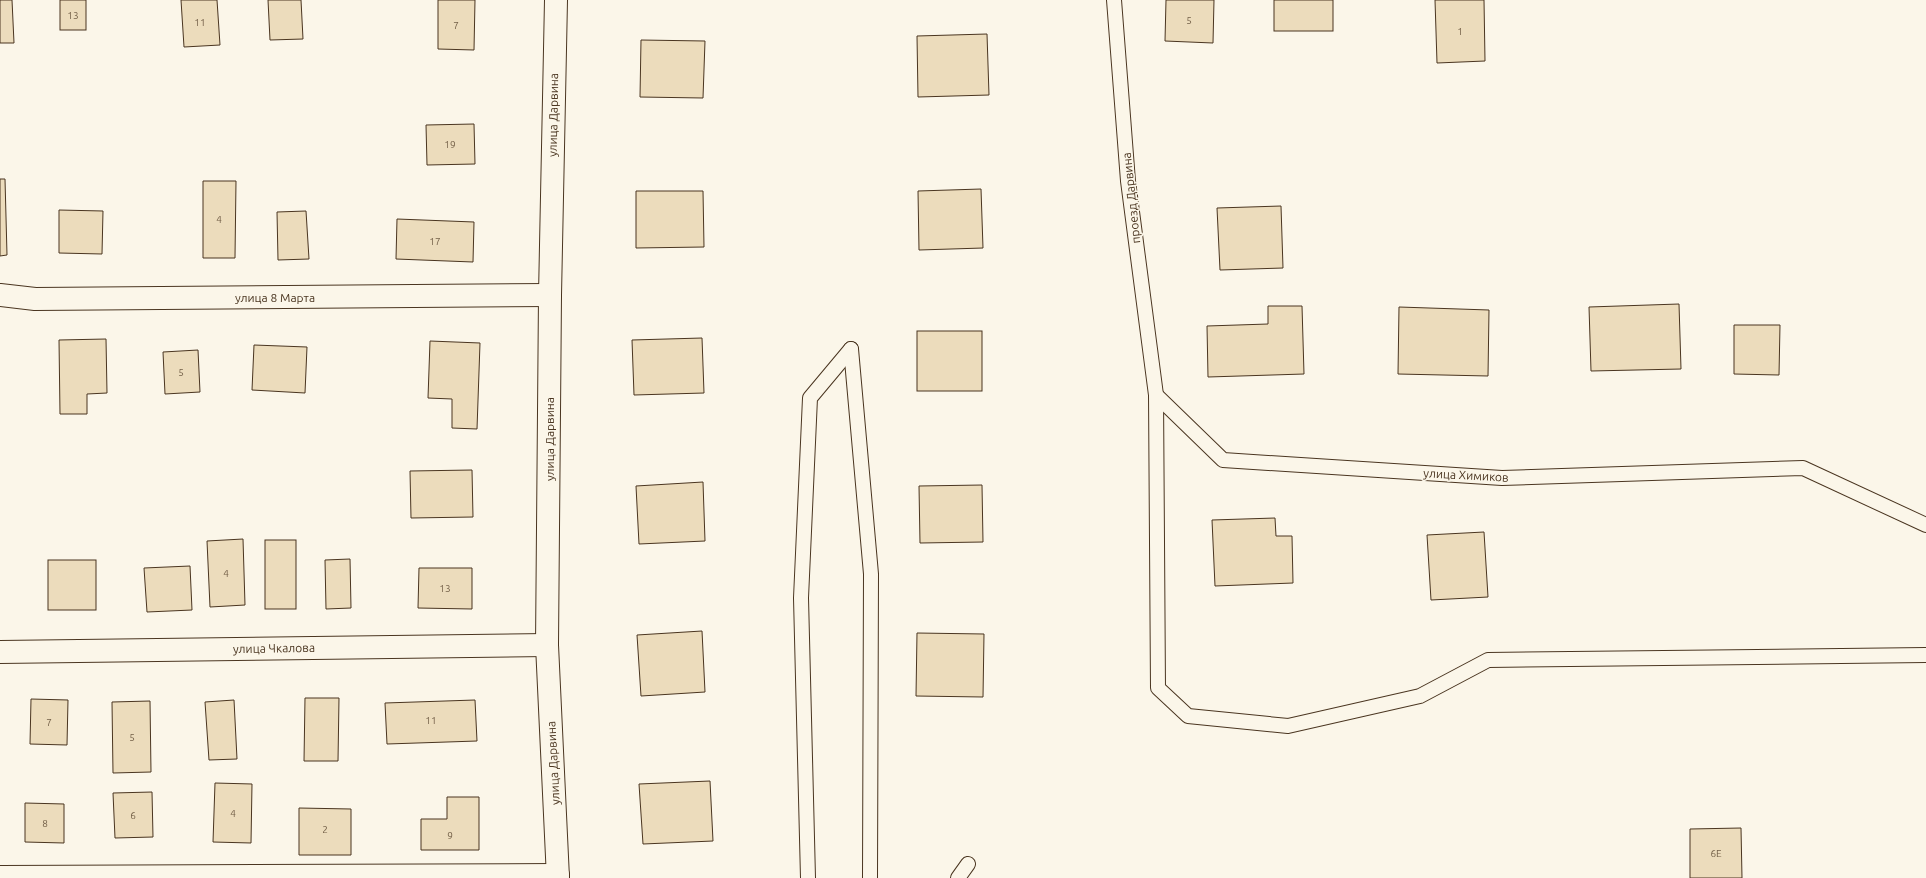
<svg xmlns="http://www.w3.org/2000/svg" width="1926" height="878" viewBox="0 0 1926 878" font-family="Ubuntu,sans-serif">
<style>
.building{fill:#ecdcbc;stroke:#4a3520}
.lines{fill:none;stroke-linecap:round;stroke-linejoin:round}
.service-casing{stroke:#4a3520;stroke-width:16}
.minor-casing{stroke:#4a3520;stroke-width:24}
.service{stroke:#fbf6e9;stroke-width:14}
.minor{stroke:#fbf6e9;stroke-width:22}
.labels{text-anchor:middle;dominant-baseline:central;stroke-width:3;stroke-linejoin:round;paint-order:stroke}
.number-label{font-size:10px;fill:#725f47}
.street-label{font-size:12px;fill:#4a3520;stroke:#fbf6e9}
</style>
<rect width="100%" height="100%" fill="#fbf6e9"/>
<g class="building">
<polygon points="0,0 12,0 14,43 0,43"/>
<rect x="60" y="0" width="26" height="30"/>
<polygon points="181,0 217,0 220,45 184,47"/>
<polygon points="268,0 301,0 303,39 270,40"/>
<polygon points="438,0 475,0 474,50 438,49"/>
<polygon points="1166,0 1214,0 1213,43 1165,41"/>
<rect x="1274" y="0" width="59" height="31"/>
<polygon points="1435,0 1484,0 1485,61 1437,63"/>
<polygon points="987,34 989,95 918,97 917,36"/>
<polygon points="641,40 705,41 703,98 640,97"/>
<polygon points="474,124 475,164 427,165 426,125"/>
<polygon points="0,179 5,179 7,255 0,256"/>
<polygon points="203,181 236,181 235,258 203,258"/>
<polygon points="981,189 983,248 919,250 918,191"/>
<polygon points="636,191 703,191 704,247 636,248"/>
<polygon points="1281,206 1283,268 1220,270 1217,208"/>
<polygon points="59,210 103,211 102,254 59,253"/>
<polygon points="306,211 309,259 278,260 277,212"/>
<polygon points="397,219 474,222 473,262 396,259"/>
<polygon points="1679,304 1681,369 1591,371 1589,307"/>
<polygon points="1268,306 1302,306 1304,374 1208,377 1207,326 1268,324"/>
<polygon points="1399,307 1489,310 1488,376 1398,374"/>
<polygon points="1734,325 1780,325 1779,375 1734,374"/>
<rect x="917" y="331" width="65" height="60"/>
<polygon points="702,338 704,393 634,395 632,340"/>
<polygon points="106,339 107,393 87,394 87,414 60,414 59,340"/>
<polygon points="430,341 480,343 477,429 452,428 452,399 428,398"/>
<polygon points="254,345 307,347 305,393 252,390"/>
<polygon points="198,350 200,392 165,394 163,352"/>
<polygon points="472,470 473,517 411,518 410,471"/>
<polygon points="703,482 705,541 639,544 636,486"/>
<polygon points="982,485 983,542 920,543 919,486"/>
<polygon points="1275,518 1276,536 1292,536 1293,583 1215,586 1212,520"/>
<polygon points="1484,532 1488,597 1431,600 1427,535"/>
<polygon points="243,539 245,605 210,607 207,541"/>
<rect x="265" y="540" width="31" height="69"/>
<polygon points="350,559 351,608 326,609 325,560"/>
<rect x="48" y="560" width="48" height="50"/>
<polygon points="190,566 192,610 147,612 144,568"/>
<polygon points="419,568 472,568 472,609 418,608"/>
<polygon points="702,631 705,692 641,696 637,635"/>
<polygon points="917,633 984,634 983,697 916,696"/>
<polygon points="305,698 339,698 338,761 304,761"/>
<polygon points="31,699 68,700 67,745 30,744"/>
<polygon points="234,700 237,759 209,760 205,702"/>
<polygon points="475,700 477,741 387,744 385,703"/>
<polygon points="150,701 151,772 113,773 112,702"/>
<polygon points="710,781 713,841 643,844 639,784"/>
<polygon points="215,783 252,784 251,843 213,842"/>
<polygon points="152,792 153,837 115,838 113,793"/>
<polygon points="447,797 479,797 479,850 421,850 421,819 447,819"/>
<polygon points="25,803 64,804 64,843 25,842"/>
<polygon points="299,808 351,809 351,855 299,855"/>
<polygon points="1741,828 1742,878 1690,878 1690,829"/>
</g>
<g class="lines">
<defs>
<g id="service">
<polyline points="1114,0 1128,181 1156,395 1158,688 1188,716 1288,726 1420,696 1488,660 1926,655"/>
<polyline points="851,349 871,574 870,878"/>
<polyline points="1156,395 1223,460 1502,478 1803,468 1926,525"/>
<polyline points="808,878 801,598 810,398 851,349"/>
<polyline points="958,878 968,864"/>
</g>
<g id="minor">
<polyline points="556,0 550,295 547,645 558,878"/>
<polyline points="0,295 35,299 550,295"/>
<polyline points="0,652 547,645"/>
<polyline points="0,877 558,875"/>
</g>
</defs>
<use href="#service" class="service-casing"/>
<use href="#minor" class="minor-casing"/>
<use href="#service" class="service"/>
<use href="#minor" class="minor"/>
</g>
<g class="labels">
<g class="number-label">
<text x="73" y="15">13</text>
<text x="1189" y="20">5</text>
<text x="200" y="22">11</text>
<text x="456" y="25">7</text>
<text x="1460" y="31">1</text>
<text x="450" y="144">19</text>
<text x="219" y="219">4</text>
<text x="435" y="241">17</text>
<text x="181" y="372">5</text>
<text x="226" y="573">4</text>
<text x="445" y="588">13</text>
<text x="431" y="720">11</text>
<text x="49" y="722">7</text>
<text x="132" y="737">5</text>
<text x="233" y="813">4</text>
<text x="133" y="815">6</text>
<text x="45" y="823">8</text>
<text x="325" y="829">2</text>
<text x="450" y="835">9</text>
<text x="1716" y="853">6Е</text>
</g>
<g class="street-label">
<text transform="translate(553 115) rotate(-89)">улица Дарвина</text>
<text transform="translate(1131 198) rotate(-96)">проезд Дарвина</text>
<text x="275" y="297">улица 8 Марта</text>
<text transform="translate(549 439) rotate(-90)">улица Дарвина</text>
<text transform="translate(1466 475) rotate(3)">улица Химиков</text>
<text transform="translate(274 648) rotate(-1)">улица Чкалова</text>
<text transform="translate(553 763) rotate(-93)">улица Дарвина</text>
</g>
</g>
</svg>
